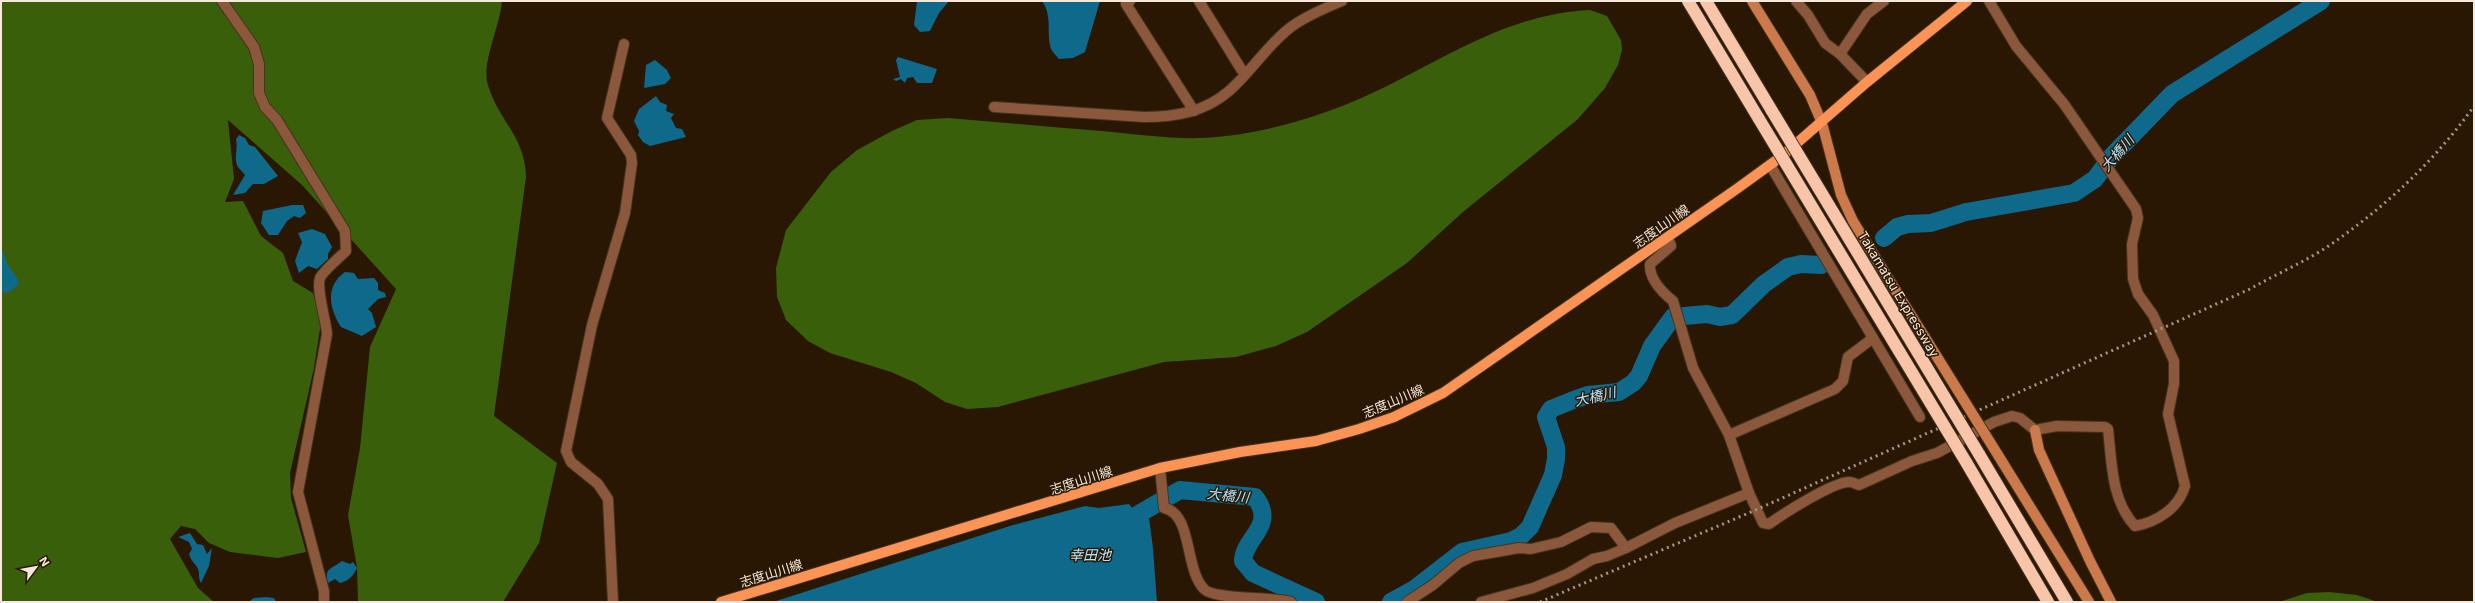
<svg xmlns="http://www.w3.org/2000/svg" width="2475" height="603" viewBox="0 0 2475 603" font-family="Inter,'Noto Sans JP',sans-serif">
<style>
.forest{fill:#3a5f0b}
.water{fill:#0f698a}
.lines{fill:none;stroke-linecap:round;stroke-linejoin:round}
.river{stroke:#0f698a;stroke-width:18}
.street-casing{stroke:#463420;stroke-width:12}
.secondary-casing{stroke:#463420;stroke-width:12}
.primary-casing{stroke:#463420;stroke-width:12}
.highway-casing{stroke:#463420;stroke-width:14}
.street{stroke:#8b583c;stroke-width:10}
.secondary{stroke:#cc7a4c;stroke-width:10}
.primary{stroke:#fe9356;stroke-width:10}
.highway{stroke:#f9c5a9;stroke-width:12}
.rail{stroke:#a49584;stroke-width:3;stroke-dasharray:2 4;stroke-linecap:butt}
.secondary-bridge-casing{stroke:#463420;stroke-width:12;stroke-linecap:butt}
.highway-bridge-casing{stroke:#463420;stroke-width:14;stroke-linecap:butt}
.secondary-bridge{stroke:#cc7a4c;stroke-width:10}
.highway-bridge{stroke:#f9c5a9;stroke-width:12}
.labels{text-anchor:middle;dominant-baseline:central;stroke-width:3;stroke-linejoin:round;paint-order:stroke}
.street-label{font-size:13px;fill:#f6e9db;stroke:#291702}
.water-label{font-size:14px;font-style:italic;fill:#b6e5fc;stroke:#291702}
</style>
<rect width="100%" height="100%" fill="#291702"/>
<g class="forest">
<path d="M1,1H502C500,27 481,63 488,85C498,120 525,136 526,177L494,416L557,463L539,543L503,602H358L357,568L348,515L360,448L370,347L396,289L302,185L228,120L234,179L225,202L243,201L261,236L283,253L293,281L313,293L321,322L314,368L290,473L291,498L306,552L278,558L230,552L209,543L195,529L181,526L170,539L198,588L214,602H1Z"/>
<path d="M1590,10L1607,16L1621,40L1622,50L1618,65L1605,88L1578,119L1463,212L1407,263L1307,332L1276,346L1236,357L1164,362L998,407L967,409L945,402L916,383L891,372L830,353L808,341L786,320L777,297L776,268L786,230L831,172L857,150L892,131L917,120L948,118C999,122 1050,127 1101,131C1134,134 1169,139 1202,138C1241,136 1283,127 1320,114C1415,84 1486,15 1590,10Z"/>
<polygon points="2329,592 2357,595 2378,602 2279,602 2307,593"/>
</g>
<g class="water">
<polygon points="917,1 949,1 939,13 930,31 920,32 914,25"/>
<path d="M1042,1H1100L1085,52L1073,58L1059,59C1056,55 1050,50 1050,45C1047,29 1052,15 1042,1Z"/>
<polygon points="898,57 937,69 932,83 917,83 913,77 907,78 905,83 901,79 896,81 893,79 900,77 896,60"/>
<polygon points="655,60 667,70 671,78 665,84 644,88 646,65"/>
<polygon points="656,96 660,102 667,105 666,111 674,114 671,118 676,128 682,129 686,137 650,146 643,142 638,135 639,131 634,121 639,109"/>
<path d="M239,135L245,138L249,145L255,147L278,176L264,184H253L245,193L233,195L245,175C242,171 238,168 237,165C234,158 238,148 236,139Z"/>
<polygon points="292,205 303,205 306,213 300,218 294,216 287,221 278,235 269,235 261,223 263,211"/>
<polygon points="312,229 325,234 332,247 328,254 328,259 317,269 308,266 299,273 295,261 302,242 298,233"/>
<path d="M1,248C5,254 5,261 9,267C14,275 16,273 19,284L9,292L1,293Z"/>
<path d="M345,272L354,273L358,279L374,278L378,283V290L385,293L386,297L378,299L368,309L372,313L376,327L362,336L341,327C329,308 325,286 345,272Z"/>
<polygon points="1129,504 1134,510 1148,510 1153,548 1157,602 773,602 1013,525 1085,506 1099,508"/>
<path d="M190,533L197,544L203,545L207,554L212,548L209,566L201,583C198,578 200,575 198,569C195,563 191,561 189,554L192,549L189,542L178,537Z"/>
<path d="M342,561L350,564L353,562L357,568C353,576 349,581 340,583L335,579L328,583C324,568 331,569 342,561Z"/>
<polygon points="266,597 274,598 276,602 248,602 254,598"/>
</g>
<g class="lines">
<g class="river">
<polyline points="1884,238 1897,227 1908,224 1931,223 1966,212 2074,193 2095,179 2112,156 2172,94 2321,1"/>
<path d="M1125,522L1180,490L1255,497C1277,526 1244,537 1243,561L1253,573L1316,602"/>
<polyline points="1391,602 1413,590 1462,552 1511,541 1521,536 1530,527 1553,475 1556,459 1556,447 1546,417 1551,409 1576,399 1588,395 1619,392 1633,383 1639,376 1652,346 1673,317 1707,314 1720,317 1732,315 1764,284 1788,267 1801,264 1821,265"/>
</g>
<defs>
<g id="street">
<path d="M222,1L254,47L259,64V93L265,107L277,120L345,231L346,251C340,257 323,271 320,278C316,289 326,320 327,334L298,492L324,591V602"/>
<polyline points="1130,1 1126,4 1194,111"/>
<polyline points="1199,1 1241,69 1246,73"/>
<polyline points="1796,1 1808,15 1825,43 1840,54 1867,82"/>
<polyline points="1840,54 1867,14 1884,1"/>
<path d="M994,107L1144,117C1175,117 1205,112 1229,91C1252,71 1267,45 1291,27C1306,16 1325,8 1342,1"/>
<path d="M1668,237L1671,246L1650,264C1649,278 1662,292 1673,301L1693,368L1729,435L1749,493L1763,523L1769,524C1783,514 1834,481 1850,482C1852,482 1856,484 1859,485L1912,461L1937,453L1994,422L2012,416L2020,418L2035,430L2057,426L2105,427L2108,429C2112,463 2111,500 2135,526C2157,522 2179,508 2185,486L2168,414L2174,384V361L2153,315L2138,294L2133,279L2132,244L2138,218L2136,209L2064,104L2016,46L1989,1"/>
<polyline points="1873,338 1920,417"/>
<polyline points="1729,435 1835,389 1843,381 1848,357 1873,338 1770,165"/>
<path d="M1160,468L1164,508C1193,514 1184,568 1204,589C1214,600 1271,596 1291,602"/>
<polyline points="613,602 608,499 598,484 571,462 566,451 592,325 625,213 632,163 631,155 607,118 624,44"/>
<polyline points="1407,602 1433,585 1459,563 1473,556 1519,548 1531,549 1561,542 1591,527 1611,528 1626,548 1675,523 1749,493"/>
<polyline points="1481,602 1533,588 1567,574 1593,559 1607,556 1626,548"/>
</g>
<g id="secondary">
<polyline points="1752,1 1810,95 1822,123 1841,195 1853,221 1896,291"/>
<polyline points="2035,430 2039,450 2090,561 2111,602"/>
<polyline points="1998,455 2089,602"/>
</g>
<polyline id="primary" points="721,602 1160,468 1240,452 1316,441 1359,429 1394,417 1443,393 1738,188 1782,156 1867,82 1967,1"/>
<g id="highway">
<polyline points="1688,1 1759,119"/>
<polyline points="1706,1 1772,111"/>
<polyline points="1979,454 2067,602"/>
<polyline points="1966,462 2048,602"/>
</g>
</defs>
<use href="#street" class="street-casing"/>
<use href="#secondary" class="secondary-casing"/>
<use href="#primary" class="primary-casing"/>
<use href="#highway" class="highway-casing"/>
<use href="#street" class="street"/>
<use href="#secondary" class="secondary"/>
<use href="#primary" class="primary"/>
<use href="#highway" class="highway"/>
<path class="rail" d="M1540,602L1751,512L2250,289C2276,274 2305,262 2330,245C2385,207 2435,161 2474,106"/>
<defs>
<polyline id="secondary-bridge" points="1896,291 1998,455"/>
<g id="highway-bridge">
<polyline points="1772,111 1979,454"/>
<polyline points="1759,119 1966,462"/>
</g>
</defs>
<use href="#secondary-bridge" class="secondary-bridge-casing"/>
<use href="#highway-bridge" class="highway-bridge-casing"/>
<use href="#secondary-bridge" class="secondary-bridge"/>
<use href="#highway-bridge" class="highway-bridge"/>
</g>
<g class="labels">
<g class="street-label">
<text transform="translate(1661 226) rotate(-35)">志度山川線</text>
<text transform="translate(1899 294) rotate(59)">Takamatsu Expressway</text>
<text transform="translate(1393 401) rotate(-23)">志度山川線</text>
<text transform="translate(1081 480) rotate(-18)">志度山川線</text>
<text transform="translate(771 573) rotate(-17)">志度山川線</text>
</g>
<g class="water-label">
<text transform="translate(2117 153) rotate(-49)">大橋川</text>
<text transform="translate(1595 396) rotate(-13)">大橋川</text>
<text transform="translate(1228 495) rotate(6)">大橋川</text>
<text x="1090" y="554">幸田池</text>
</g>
</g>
<rect width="2475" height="603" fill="none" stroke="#f6e9db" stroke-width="4"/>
<g transform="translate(36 567) rotate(58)" stroke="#291702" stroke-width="3" paint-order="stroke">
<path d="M0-3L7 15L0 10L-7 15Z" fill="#f6e9db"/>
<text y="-6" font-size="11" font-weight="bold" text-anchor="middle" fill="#f6e9db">N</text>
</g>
</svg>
